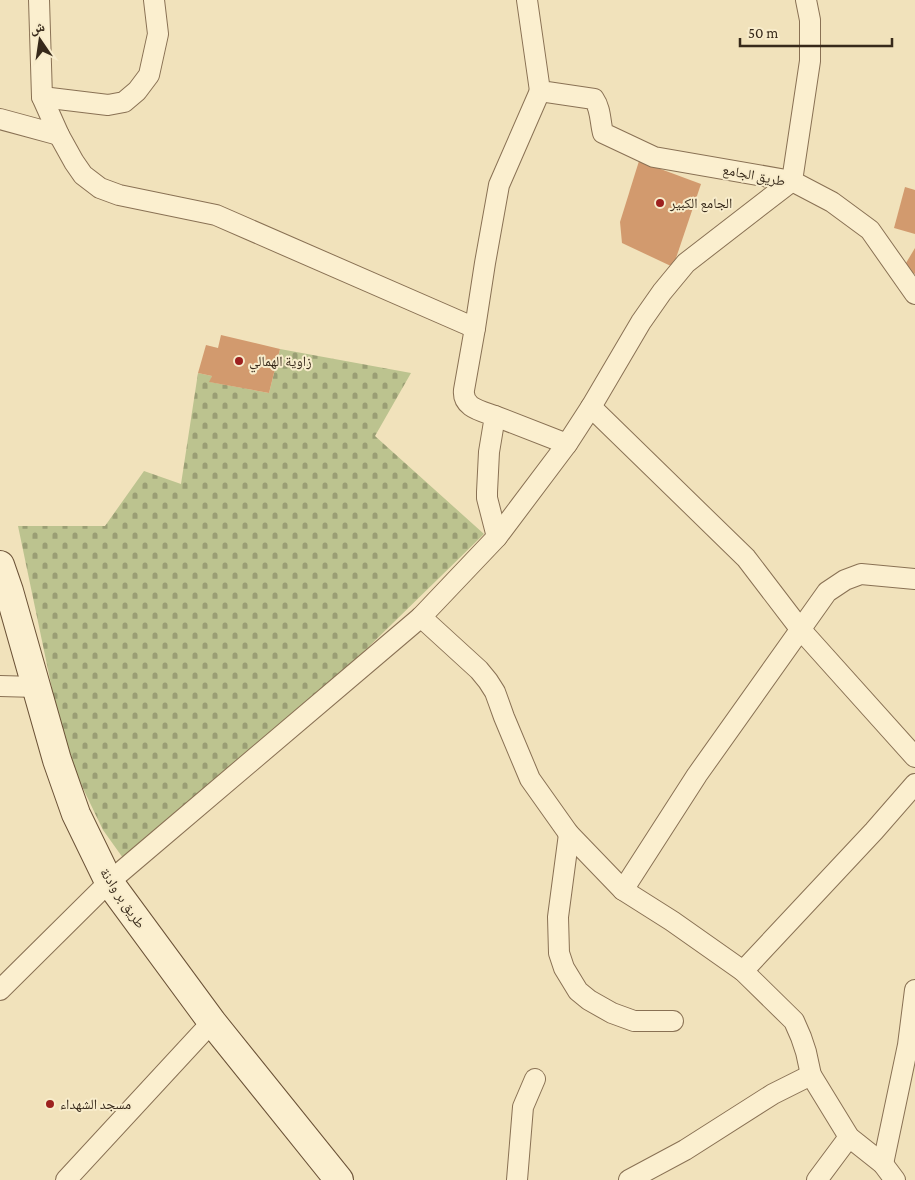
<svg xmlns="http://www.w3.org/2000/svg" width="915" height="1180" viewBox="0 0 915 1180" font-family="'Crimson Pro','Noto Naskh Arabic',serif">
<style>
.cemetery{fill:url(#cemetery-stones)}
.building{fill:#d29a6e}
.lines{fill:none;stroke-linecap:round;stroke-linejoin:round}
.street-casing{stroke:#897154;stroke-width:22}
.secondary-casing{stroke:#6b5237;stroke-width:30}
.street{stroke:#fbefcf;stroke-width:20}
.secondary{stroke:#fbefcf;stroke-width:28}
.poi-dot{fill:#9d211f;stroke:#f8eccb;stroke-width:2}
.labels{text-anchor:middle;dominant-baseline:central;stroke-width:4;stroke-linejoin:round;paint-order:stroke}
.street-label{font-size:14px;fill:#37291a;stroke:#f8eccb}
.poi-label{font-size:14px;fill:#37291a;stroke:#f8eccb;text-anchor:start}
</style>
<defs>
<pattern id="cemetery-stones" width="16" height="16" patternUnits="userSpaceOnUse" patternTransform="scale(1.25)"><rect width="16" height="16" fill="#bcc38f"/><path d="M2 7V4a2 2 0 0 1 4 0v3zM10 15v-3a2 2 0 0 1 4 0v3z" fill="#9a9e74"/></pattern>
</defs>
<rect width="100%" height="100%" fill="#f1e2bb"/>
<polygon class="cemetery" points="280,349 411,373 375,436 484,534 348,667 123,858 103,830 65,751 18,526 105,526 144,471 181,484 198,373 212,376 210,382 269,393"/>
<g class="building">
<polygon points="639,161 701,184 673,267 622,243 620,222"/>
<polygon points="905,187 915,190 915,234 894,228"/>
<polygon points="915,248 915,274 911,272 901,287 894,283"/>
<polygon points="221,335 280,349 269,393 209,382 212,376 198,373 206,345 218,348"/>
</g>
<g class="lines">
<defs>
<g id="street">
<polyline points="39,0 42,97 59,135 74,162 83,175 100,188 119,195 216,215 475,328"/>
<path d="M527,0L540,91L594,99C601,109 600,122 603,133L654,157L792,181L832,202L870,230L915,294"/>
<polyline points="42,97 108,105 124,102 137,91 149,75 158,34 154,0"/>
<polyline points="0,119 59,135"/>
<polyline points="792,181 810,61 810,20 806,0"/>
<polyline points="591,407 746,558 801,630 915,757"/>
<polyline points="495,416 567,444"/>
<path d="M497,537L487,498V492L489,452L495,416C482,411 462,408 464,390L475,328L485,263L499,185L540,91"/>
<polyline points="421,617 479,670 488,681 495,692 499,703 504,717 530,779 569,834 623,890 672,921 743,971 794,1021 801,1037 806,1052 811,1075 849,1137 883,1164 895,1180"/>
<polyline points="0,686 36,687"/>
<polyline points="569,834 558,917 559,953 564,968 578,991 589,1000 612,1013 634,1021 673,1021"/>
<polyline points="623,890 697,775 827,592 845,580 861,574 915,579"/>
<polyline points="743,971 874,831 915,784"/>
<polyline points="0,990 109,882 421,617 497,537 567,444 591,407 641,322 662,292 686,263 792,181"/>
<polyline points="883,1164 908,1045 915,990"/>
<polyline points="66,1180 212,1022"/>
<polyline points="517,1180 523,1107 535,1079"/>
<polyline points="629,1180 685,1150 773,1094 811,1075"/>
<polyline points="817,1180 849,1137"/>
</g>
<polyline id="secondary" points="0,565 9,591 57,760 76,814 109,882 212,1022 339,1180"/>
</defs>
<use href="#street" class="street-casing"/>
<use href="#secondary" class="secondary-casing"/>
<use href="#street" class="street"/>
<use href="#secondary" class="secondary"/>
</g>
<g class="poi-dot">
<circle cx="660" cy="203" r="5"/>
<circle cx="239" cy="361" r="5"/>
<circle cx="50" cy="1104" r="5"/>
</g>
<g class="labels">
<g class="street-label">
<text transform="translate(754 175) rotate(11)">طريق الجامع</text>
<text transform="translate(123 898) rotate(56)">طريق بر وادنة</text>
</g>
<g class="poi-label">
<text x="670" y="203">الجامع الكبير</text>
<text x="249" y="361">زاوية الهمالي</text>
<text x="60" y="1104">مسجد الشهداء</text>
</g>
</g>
<g transform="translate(40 40) rotate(347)" stroke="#f8eccb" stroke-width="4" paint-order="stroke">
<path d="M0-4L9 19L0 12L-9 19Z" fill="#37291a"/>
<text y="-8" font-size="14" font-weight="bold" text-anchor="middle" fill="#37291a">ش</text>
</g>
<path d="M740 38v8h152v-8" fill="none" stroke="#37291a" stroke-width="2.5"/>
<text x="748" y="38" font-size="15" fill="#37291a" stroke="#f8eccb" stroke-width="4" paint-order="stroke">50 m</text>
</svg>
